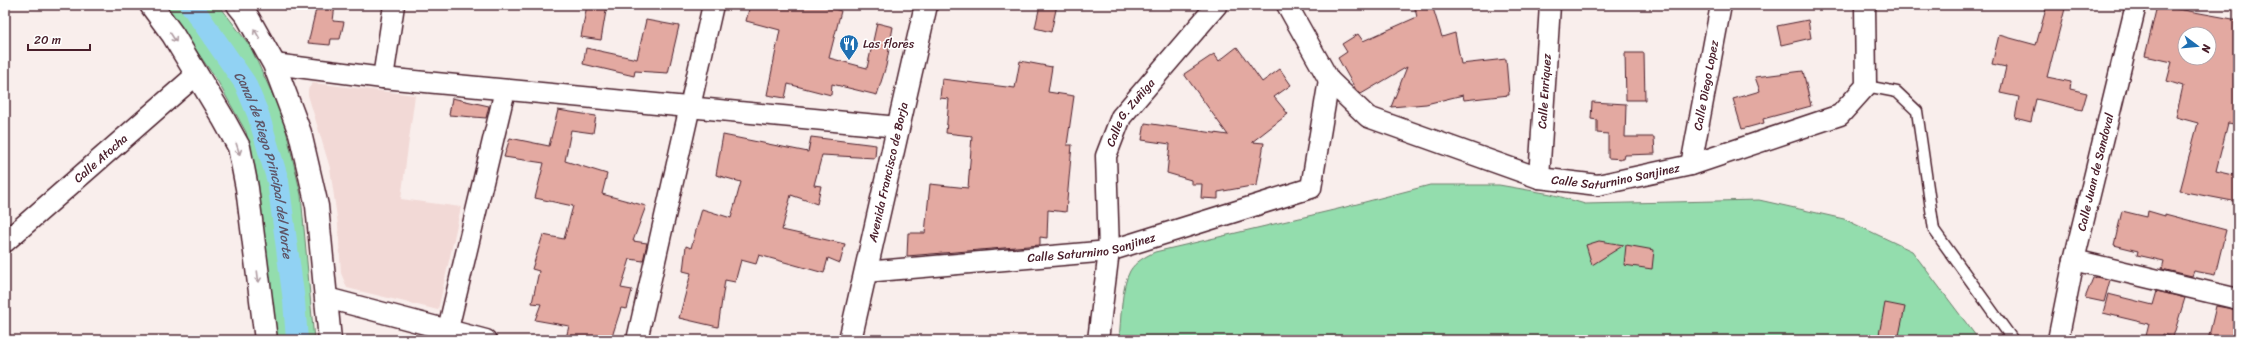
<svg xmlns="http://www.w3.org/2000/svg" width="2243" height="345" viewBox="0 0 2243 345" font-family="Sriracha,sans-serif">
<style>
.built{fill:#f2d9d6}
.green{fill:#93ddad;stroke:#6e7e6c}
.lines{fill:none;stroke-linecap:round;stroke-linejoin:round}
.canal{stroke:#91d2f3;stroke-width:22}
.building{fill:#e3a9a1;stroke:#4a1f2b;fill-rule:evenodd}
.service-casing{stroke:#4a1f2b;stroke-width:13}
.minor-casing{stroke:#4a1f2b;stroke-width:23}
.tertiary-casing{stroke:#4a1f2b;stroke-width:25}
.service{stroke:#fff;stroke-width:10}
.minor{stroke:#fff;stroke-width:20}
.tertiary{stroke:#fff;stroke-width:22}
.oneway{stroke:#ae9aa0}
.labels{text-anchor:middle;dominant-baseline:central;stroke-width:3;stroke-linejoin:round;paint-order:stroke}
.poi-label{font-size:12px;fill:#4a1f2b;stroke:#fff;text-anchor:start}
.street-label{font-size:12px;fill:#4a1f2b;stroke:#fff}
.water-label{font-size:13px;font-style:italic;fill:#5f5567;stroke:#fff}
</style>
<rect width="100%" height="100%" fill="#f9eeec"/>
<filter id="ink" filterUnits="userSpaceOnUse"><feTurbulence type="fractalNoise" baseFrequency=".025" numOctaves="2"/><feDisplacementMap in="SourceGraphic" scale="8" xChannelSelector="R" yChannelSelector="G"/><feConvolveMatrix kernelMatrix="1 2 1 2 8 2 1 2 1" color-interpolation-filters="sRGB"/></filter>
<g filter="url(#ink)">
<polygon class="built" points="313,83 415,95 401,199 461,207 438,310 347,288 341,273 338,225 330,168 308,95 308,89"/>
<g class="green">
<polygon points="165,5 219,5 250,46 283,117 301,195 314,340 274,340 252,159 246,132 218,82"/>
<path d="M1430,185H1499L1551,194L1585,204L1759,200L1844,219L1912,251L1979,340H1119C1121,321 1121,287 1130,271C1135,262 1146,256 1155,252L1338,209Z"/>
</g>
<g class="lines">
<path class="canal" id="s1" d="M191,5L245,83L258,114L278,181L294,301L297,340"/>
</g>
<g class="building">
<polygon points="317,5 335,5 333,21 344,22 340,39 331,39 330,45 308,43"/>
<polygon points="587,5 607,5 601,40 581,37"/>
<polygon points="750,5 819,5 841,11 829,58 867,68 877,23 893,27 886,66 877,95 832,84 831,95 788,84 785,98 767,95 780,30 746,21"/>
<polygon points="1040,5 1057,5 1051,32 1035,28"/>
<polygon points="1414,5 1432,5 1442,37 1455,33 1461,64 1506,59 1509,95 1464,100 1463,95 1426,104 1391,107 1407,67 1361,94 1356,90 1338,58 1347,52 1342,44 1358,34 1363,41 1417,17"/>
<polygon points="2047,5 2066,5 2047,77 2071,82 2070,89 2087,93 2082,110 2036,99 2031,122 2015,118 2019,97 2000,93 2006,67 1992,64 1999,35 2036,45"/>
<path d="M2167,7L2238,20V106L2234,124L2228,123L2216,171L2238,176V202L2180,191L2198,123L2176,117L2183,86L2167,81L2172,62L2145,56L2156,10ZM2185,34H2209V58H2185Z"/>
<polygon points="646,20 679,26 668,73 635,71 634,76 583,64 586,48 637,59"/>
<polygon points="1808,20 1811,38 1781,45 1777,26"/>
<polygon points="1237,47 1262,82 1280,69 1291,85 1274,97 1288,114 1252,142 1264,143 1257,185 1218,192 1218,199 1201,198 1202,184 1191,184 1191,180 1167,173 1170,144 1142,140 1145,123 1228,135 1184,74 1214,54 1219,61"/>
<polygon points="1625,53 1644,53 1645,100 1626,100"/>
<polygon points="1020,61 1052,67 1048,92 1074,96 1067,145 1072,145 1066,212 1048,210 1047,238 1040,237 1040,245 907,256 908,233 925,233 930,184 968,188 972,136 946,133 949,99 940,98 942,79 1015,88"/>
<polygon points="1803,71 1811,106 1763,119 1764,123 1742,129 1733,99 1760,91 1755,77"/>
<polygon points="452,98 489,106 486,118 449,115"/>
<polygon points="1592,102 1626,104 1625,137 1654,137 1655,154 1625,155 1624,159 1608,158 1608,134 1597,133 1597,120 1591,119"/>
<polygon points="558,110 596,116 593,133 571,130 565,161 607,174 602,194 646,206 633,241 647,243 643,261 630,259 621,288 632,290 627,309 621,308 611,340 566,338 569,326 535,320 541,304 532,303 539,271 532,269 543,235 564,239 573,206 535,198 544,163 504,157 510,138 549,146"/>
<polygon points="723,135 808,152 811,137 876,145 875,158 822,155 814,185 821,186 817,204 791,195 782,230 845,244 840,263 828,258 824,273 759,255 756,264 741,260 735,282 725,280 718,327 679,318 691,273 683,271 686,246 691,248 702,209 731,218 741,182 716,175"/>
<polygon points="2122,211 2147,217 2148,211 2165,216 2165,214 2226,230 2215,275 2194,271 2192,276 2162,269 2164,261 2137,255 2138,251 2114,245"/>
<polygon points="1599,241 1624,245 1592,265 1586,245"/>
<polygon points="1626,245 1654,250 1652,269 1624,265"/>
<polygon points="2096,277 2110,280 2104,302 2085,298 2093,278"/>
<polygon points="2157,291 2185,298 2173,337 2163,334 2162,340 2145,340 2149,324 2103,313 2108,294 2153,305"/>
<polygon points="1885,303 1905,307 1898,340 1878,340"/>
<polygon points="2216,306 2238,310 2238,340 2226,337 2225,340 2208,340"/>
</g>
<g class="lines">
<defs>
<polyline id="service" points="1866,86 1897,92 1917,111 1934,230 2013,340"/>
<g id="minor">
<path id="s2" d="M1287,5L1329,80L1368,117L1539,178L1598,185L1691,165L1840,115L1866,86L1865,5"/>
<polyline points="274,64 383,78 898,127"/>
<polyline points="383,78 394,5"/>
<path id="s3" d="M1691,165L1721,5"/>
<path id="s4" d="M1539,178L1550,5"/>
<path id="s5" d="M5,242L196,75"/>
<polyline points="2074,260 2238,299"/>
<path id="s6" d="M865,272L1109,251L1311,188L1329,80"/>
<polyline points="327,298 486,340"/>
<polyline points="448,329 505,90"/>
<polyline points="637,340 713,5"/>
<path id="s7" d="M1098,340L1109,251L1106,156L1121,117L1217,5"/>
<path id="s8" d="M2058,340L2074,260L2136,5"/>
</g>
<g id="tertiary">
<polyline points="151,5 173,35 223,118 239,147 247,188 266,340"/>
<polyline points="238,5 247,16 274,64 300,133 317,206 330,340"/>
<path id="s9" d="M850,340L926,5"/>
</g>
</defs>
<use href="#service" class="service-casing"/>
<use href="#minor" class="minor-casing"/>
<use href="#tertiary" class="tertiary-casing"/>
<use href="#service" class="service"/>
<use href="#minor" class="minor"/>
<use href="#tertiary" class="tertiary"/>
</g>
<defs><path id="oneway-shaft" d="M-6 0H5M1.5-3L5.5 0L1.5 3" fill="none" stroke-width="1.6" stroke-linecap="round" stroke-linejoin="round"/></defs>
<g class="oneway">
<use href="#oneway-shaft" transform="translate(257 34) rotate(-119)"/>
<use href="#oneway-shaft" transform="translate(173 37) rotate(57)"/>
<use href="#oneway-shaft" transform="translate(238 149) rotate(72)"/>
<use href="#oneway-shaft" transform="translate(258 277) rotate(83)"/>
</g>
</g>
<defs>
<symbol id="restaurant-pin" viewBox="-11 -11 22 30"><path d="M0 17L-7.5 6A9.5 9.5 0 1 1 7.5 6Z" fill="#1f6fb2" stroke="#fff"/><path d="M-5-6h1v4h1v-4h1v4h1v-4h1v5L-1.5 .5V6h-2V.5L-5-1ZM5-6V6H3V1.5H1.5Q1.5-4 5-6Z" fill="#fff"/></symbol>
</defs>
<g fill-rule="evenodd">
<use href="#restaurant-pin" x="838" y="33" width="22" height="30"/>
</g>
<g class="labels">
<g class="poi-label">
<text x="863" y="44">Las flores</text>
</g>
<g class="street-label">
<text stroke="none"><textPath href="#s3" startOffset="81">Calle Diego Lopez</textPath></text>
<text stroke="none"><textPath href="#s4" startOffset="87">Calle Enriquez</textPath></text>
<text stroke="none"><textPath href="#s7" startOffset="235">Calle G. Zuñiga</textPath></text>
<text stroke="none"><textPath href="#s5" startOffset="127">Calle Atocha</textPath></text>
<text stroke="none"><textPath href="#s9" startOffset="172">Avenida Francisco de Borja</textPath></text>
<text stroke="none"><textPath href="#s8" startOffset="172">Calle Juan de Sandoval</textPath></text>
<text stroke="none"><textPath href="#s2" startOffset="399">Calle Saturnino Sanjinez</textPath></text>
<text stroke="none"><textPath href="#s6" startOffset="228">Calle Saturnino Sanjinez</textPath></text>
</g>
<g class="water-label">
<text stroke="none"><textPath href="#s1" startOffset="179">Canal de Riego Principal del Norte</textPath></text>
</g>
</g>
<rect width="2243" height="345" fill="none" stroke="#fff" stroke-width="20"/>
<rect x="10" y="10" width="2223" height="325" fill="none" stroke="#4a1f2b" stroke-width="1.5" filter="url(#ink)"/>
<g transform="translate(2197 46) rotate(106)"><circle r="19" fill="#ffffff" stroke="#b7a5aa"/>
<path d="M0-3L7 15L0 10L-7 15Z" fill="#1f6fb2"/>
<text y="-6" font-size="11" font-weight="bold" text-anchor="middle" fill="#4a1f2b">N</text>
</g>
<path d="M28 44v6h62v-6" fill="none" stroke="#4a1f2b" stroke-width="2"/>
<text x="34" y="44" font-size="12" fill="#4a1f2b" stroke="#ffffff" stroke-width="3" paint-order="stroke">20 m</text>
</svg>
